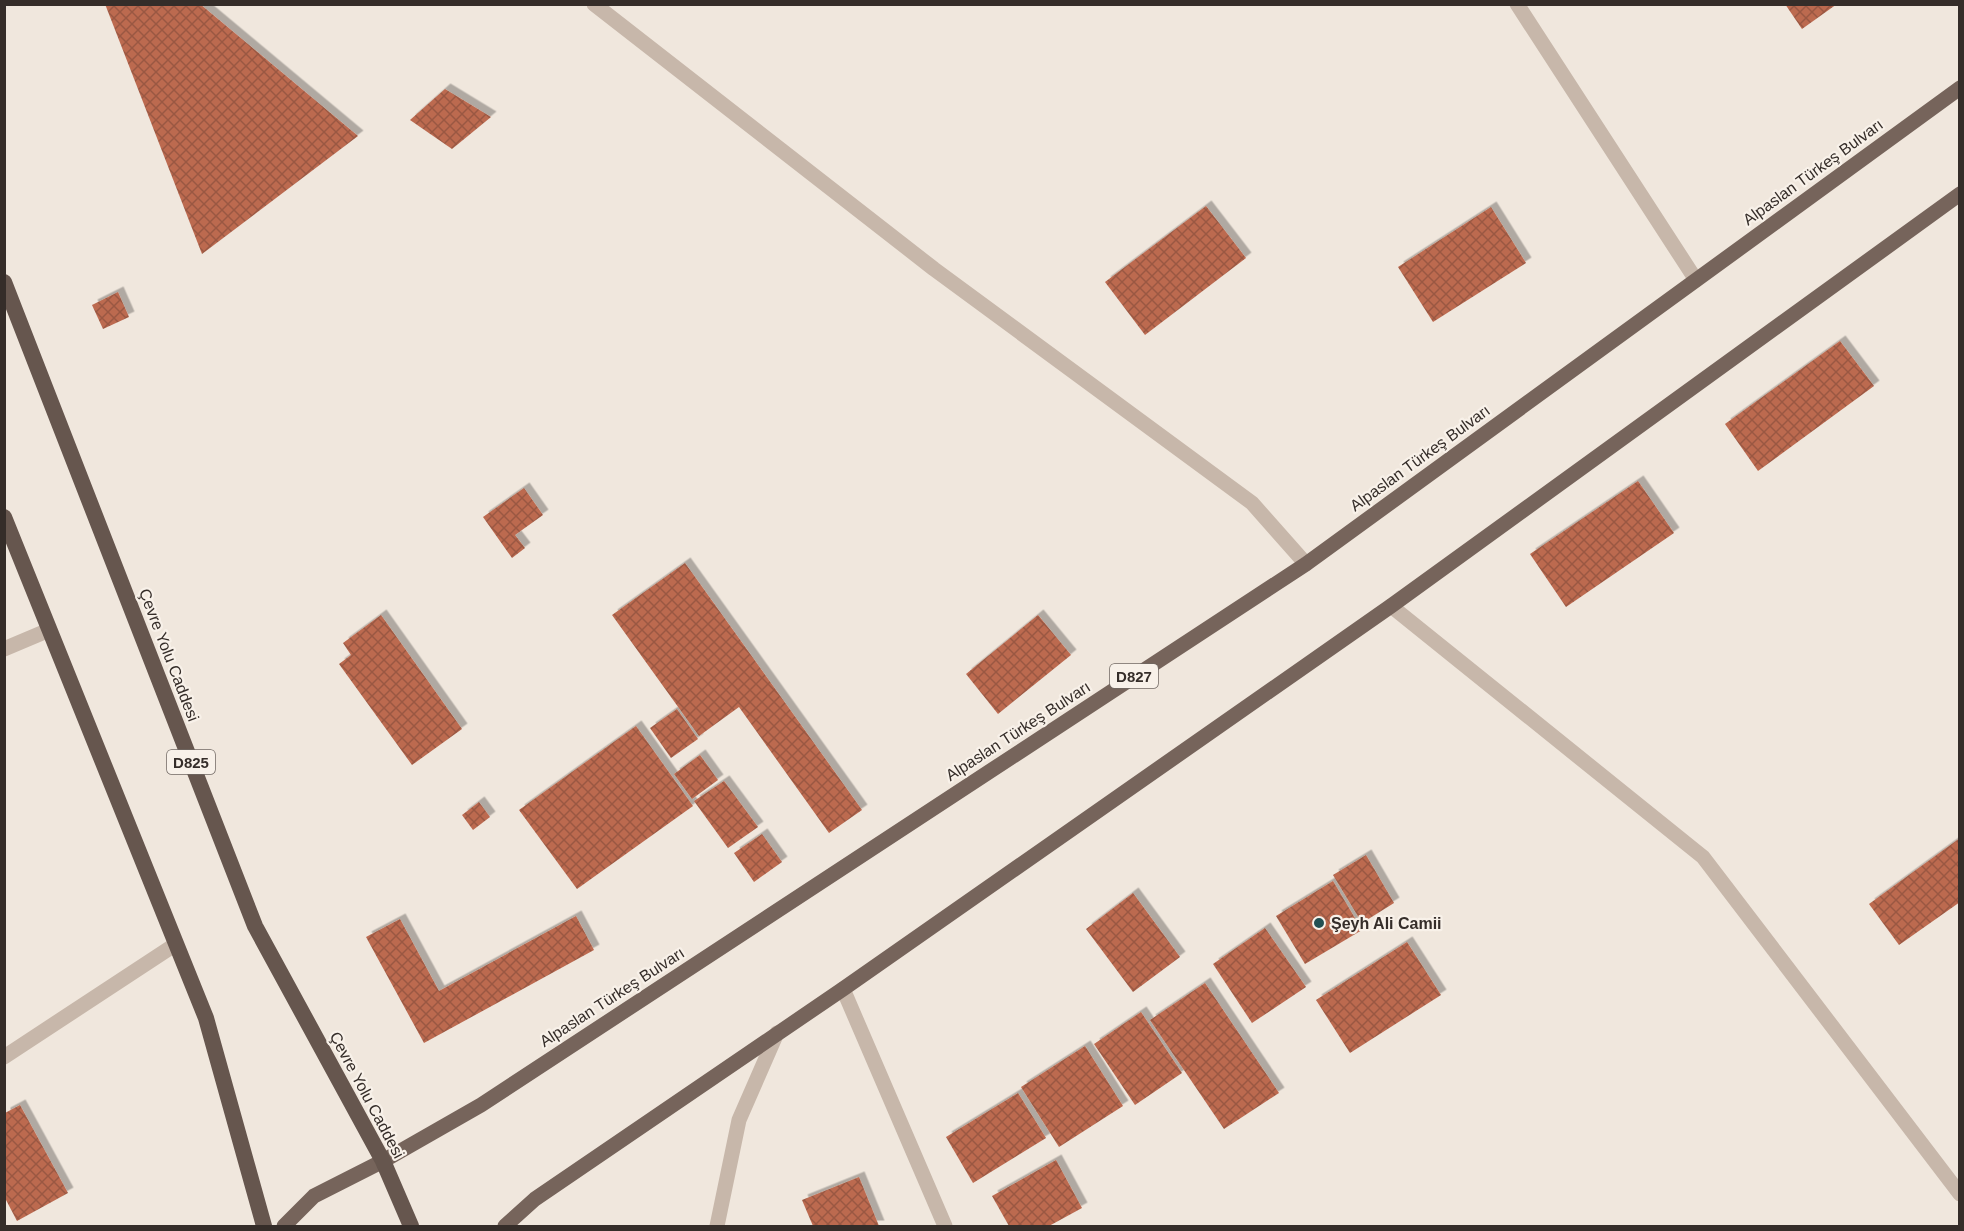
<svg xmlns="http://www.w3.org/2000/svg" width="1964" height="1231" viewBox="0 0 1964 1231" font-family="Helvetica,sans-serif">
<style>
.building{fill:url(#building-cross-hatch);filter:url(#shadow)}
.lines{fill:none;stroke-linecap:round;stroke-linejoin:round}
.service{stroke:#c7b7aa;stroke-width:15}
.minor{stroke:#c7b7aa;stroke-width:15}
.primary{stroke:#76645b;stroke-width:15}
.trunk{stroke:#66564e;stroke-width:16}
.poi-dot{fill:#225053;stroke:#f8f1e9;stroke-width:2}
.labels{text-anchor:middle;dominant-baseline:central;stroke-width:4.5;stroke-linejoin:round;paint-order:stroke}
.shield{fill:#f8f1e9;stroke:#706863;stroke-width:1.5}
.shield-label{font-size:15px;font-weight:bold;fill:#352d29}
.street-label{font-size:16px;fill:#352d29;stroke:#f8f1e9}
.poi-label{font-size:16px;font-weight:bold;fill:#352d29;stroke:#f8f1e9;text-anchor:start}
</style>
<defs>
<pattern id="building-cross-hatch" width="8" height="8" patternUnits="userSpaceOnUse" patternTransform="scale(1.5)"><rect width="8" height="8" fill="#bc6a50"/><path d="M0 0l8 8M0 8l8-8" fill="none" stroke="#9a5842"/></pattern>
<filter id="shadow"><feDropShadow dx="5.5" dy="-5.5" stdDeviation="0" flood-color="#0004"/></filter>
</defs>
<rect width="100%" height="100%" fill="#f0e7dd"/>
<g class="building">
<polygon points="105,4 200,4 358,136 202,254"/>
<polygon points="1785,4 1837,4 1802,29"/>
<polygon points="445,89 491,117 452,149 410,120"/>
<polygon points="1206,206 1246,258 1145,335 1105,282"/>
<polygon points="1491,207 1526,263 1433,322 1398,267"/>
<polygon points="118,292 129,317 103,329 92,305"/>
<polygon points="1840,341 1874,386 1758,471 1725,424"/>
<polygon points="1638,481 1674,533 1566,607 1530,554"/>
<polygon points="524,488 543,515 515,535 525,548 512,558 483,517"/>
<polygon points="685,563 862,810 829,833 739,707 699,736 612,615"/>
<polygon points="381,615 462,729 412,765 339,664 351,655 343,643"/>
<polygon points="1038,615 1071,655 998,714 966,674"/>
<polygon points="677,709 698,739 671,758 650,728"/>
<polygon points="636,726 693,806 577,889 519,810"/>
<polygon points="700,755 718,780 692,799 674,774"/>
<polygon points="724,781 758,827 728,848 694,801"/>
<polygon points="479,802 490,817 473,830 462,815"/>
<polygon points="762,834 782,862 754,882 734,853"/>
<polygon points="1960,838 1960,902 1899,945 1869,904"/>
<polygon points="1366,855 1394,903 1362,923 1333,875"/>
<polygon points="1333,881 1362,930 1305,964 1276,916"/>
<polygon points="1133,893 1180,957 1133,992 1086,929"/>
<polygon points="576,916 594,950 424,1043 366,937 400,919 439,991"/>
<polygon points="1265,928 1306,987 1252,1023 1213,964"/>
<polygon points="1407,942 1441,995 1350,1053 1316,1000"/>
<polygon points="1205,983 1279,1093 1224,1129 1150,1020"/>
<polygon points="1141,1012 1182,1073 1135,1105 1094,1044"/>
<polygon points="1085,1046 1123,1106 1059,1147 1021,1087"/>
<polygon points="1018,1093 1046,1138 973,1183 946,1137"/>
<polygon points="20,1105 68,1193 17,1221 5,1198 5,1113"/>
<polygon points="1056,1160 1082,1208 1049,1226 1009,1226 992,1196"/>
<polygon points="859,1177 879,1226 813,1226 802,1200"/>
</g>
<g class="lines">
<polyline class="service" points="717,1226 739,1120 777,1033"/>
<g class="minor">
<polyline points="594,4 934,269 1252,503 1306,564"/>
<polyline points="1517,4 1696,280"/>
<polyline points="1391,606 1703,857 1960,1194"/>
<polyline points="4,649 49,630"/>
<polyline points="843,989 945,1226"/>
<polyline points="4,1057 176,944"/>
</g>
<g class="primary">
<polyline points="284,1226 314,1196 383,1161 481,1105 1306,564 1960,88"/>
<polyline points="505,1226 535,1199 843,989 1391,606 1960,194"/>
</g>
<g class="trunk">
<polyline points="4,282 255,926 383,1161 411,1226"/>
<polyline points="4,517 206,1018 264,1226"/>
</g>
</g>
<circle class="poi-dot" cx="1319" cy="923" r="6"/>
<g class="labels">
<g class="shield">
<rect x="1110" y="664" width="48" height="24" rx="4.5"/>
<rect x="167" y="750" width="48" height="24" rx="4.5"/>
</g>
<g class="shield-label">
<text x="1134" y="676">D827</text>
<text x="191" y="762">D825</text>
</g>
<g class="street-label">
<text transform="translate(1813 172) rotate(-36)">Alpaslan Türkeş Bulvarı</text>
<text transform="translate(1420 458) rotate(-36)">Alpaslan Türkeş Bulvarı</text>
<text transform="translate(169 655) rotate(69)">Çevre Yolu Caddesi</text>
<text transform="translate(1018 731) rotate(-33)">Alpaslan Türkeş Bulvarı</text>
<text transform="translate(612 997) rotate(-33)">Alpaslan Türkeş Bulvarı</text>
<text transform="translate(367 1095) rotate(62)">Çevre Yolu Caddesi</text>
</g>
<g class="poi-label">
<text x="1331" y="923">Şeyh Ali Camii</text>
</g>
</g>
<rect width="1964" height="1231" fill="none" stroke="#352d29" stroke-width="12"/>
</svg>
